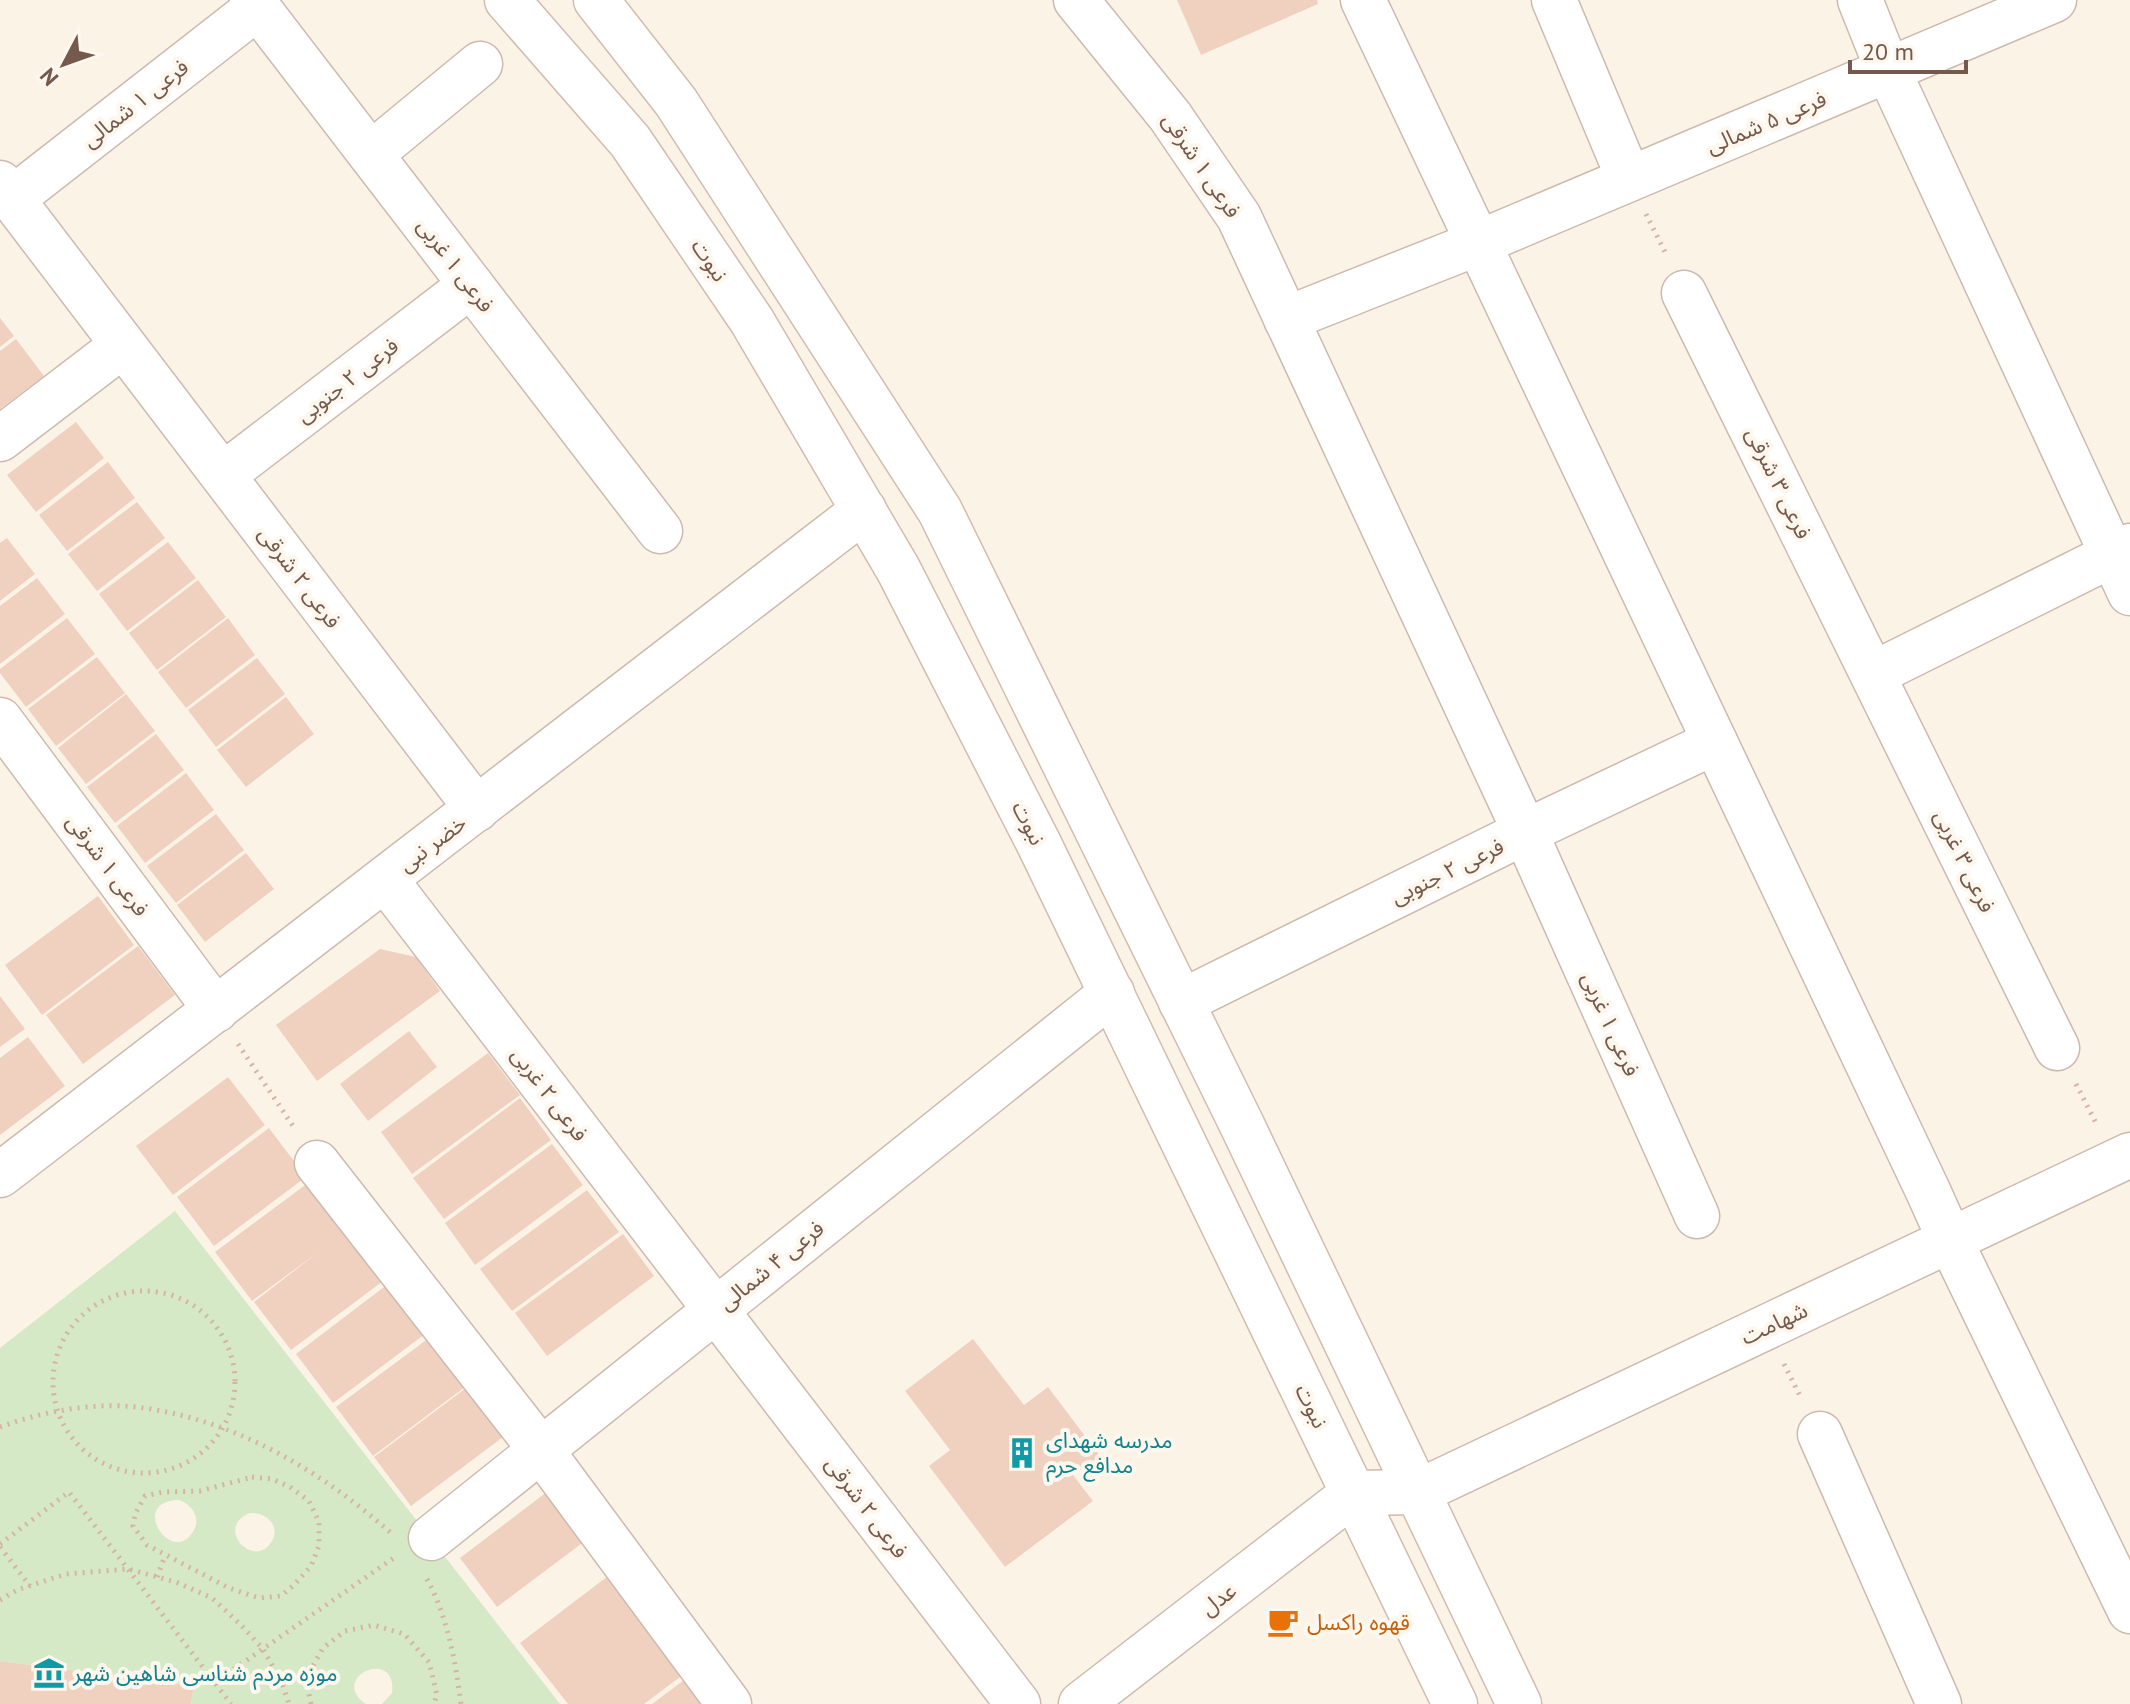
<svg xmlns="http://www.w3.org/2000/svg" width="2130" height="1704" viewBox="0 0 2130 1704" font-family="'PT Sans','Noto Sans Arabic',sans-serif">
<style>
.green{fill:#d6e9c6;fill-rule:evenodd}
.building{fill:#f0d1c0}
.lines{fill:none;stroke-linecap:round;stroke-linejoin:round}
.minor-casing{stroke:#cdbaae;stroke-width:47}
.tertiary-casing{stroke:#cdbaae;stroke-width:47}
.secondary-casing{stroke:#d2bcae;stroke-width:47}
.path{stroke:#d5b4a3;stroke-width:5;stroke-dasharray:2 6;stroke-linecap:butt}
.minor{stroke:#fff;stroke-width:44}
.tertiary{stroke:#fff;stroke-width:44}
.secondary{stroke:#fff;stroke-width:44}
.labels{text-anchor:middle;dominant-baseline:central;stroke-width:8;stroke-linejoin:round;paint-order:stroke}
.street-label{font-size:22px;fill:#75594c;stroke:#fef7ed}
.culture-label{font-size:22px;fill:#0d838f;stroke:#fef7ed;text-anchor:start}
.food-label{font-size:22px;fill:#c56008;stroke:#fef7ed;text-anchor:start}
</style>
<rect width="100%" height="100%" fill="#fcf3e7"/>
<path class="green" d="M175,1211L560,1704H382L392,1693C398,1646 327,1677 366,1704H191L194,1686L0,1661V1348ZM179,1500C191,1504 201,1517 194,1530C173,1569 127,1501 179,1500ZM250,1513C265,1512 281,1525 272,1541C255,1571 213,1528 250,1513Z"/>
<g class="building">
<polygon points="1177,0 1317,0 1318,4 1201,55"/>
<polygon points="0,318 14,336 0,347"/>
<polygon points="16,339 44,376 0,409 0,351"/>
<polygon points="76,422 104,458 36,512 7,475"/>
<polygon points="108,462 135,498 67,551 39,515"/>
<polygon points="137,502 165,538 97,591 68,554"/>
<polygon points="7,538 35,574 0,601 0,543"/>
<polygon points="168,542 196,578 127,631 99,594"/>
<polygon points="37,578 65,614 0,664 0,606"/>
<polygon points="198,580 226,617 157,670 129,633"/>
<polygon points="67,618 95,654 26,707 0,673 0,669"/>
<polygon points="228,618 255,655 186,708 158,672"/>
<polygon points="97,657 125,693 56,746 28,709"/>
<polygon points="257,658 285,694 216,747 188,710"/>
<polygon points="126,694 155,731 86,784 58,748"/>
<polygon points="286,697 314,734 246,787 217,750"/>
<polygon points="156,734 184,770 115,823 87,787"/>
<polygon points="186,773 214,810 145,863 117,826"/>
<polygon points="216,814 244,850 176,903 147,866"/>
<polygon points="246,853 274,889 205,942 177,905"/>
<polygon points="98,896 134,945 42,1015 5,965"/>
<polygon points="138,946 175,995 83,1064 46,1015"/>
<polygon points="380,949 416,957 440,991 317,1081 276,1025"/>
<polygon points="0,996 25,1029 0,1047"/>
<polygon points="409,1031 437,1067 368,1121 340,1084"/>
<polygon points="28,1037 65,1086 0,1135 0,1058"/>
<polygon points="488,1053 520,1095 412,1174 381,1132"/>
<polygon points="228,1077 265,1125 173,1195 136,1146"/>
<polygon points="520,1098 551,1140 444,1219 413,1178"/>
<polygon points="269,1128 306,1177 214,1246 177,1197"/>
<polygon points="552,1144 583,1185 475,1265 445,1223"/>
<polygon points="308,1183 383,1281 291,1350 254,1302 317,1253 252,1301 215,1252"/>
<polygon points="587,1190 619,1232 512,1311 480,1269"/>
<polygon points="623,1234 654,1276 547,1356 515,1313"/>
<polygon points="388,1284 425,1334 333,1403 296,1354"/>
<polygon points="429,1338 465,1387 373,1456 336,1407"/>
<polygon points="973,1339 1024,1405 1048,1387 1100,1456 1073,1475 1093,1501 1005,1567 929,1466 950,1450 905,1391"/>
<polygon points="466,1388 503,1437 411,1506 374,1457"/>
<polygon points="552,1488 589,1538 497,1607 460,1558"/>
<polygon points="612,1573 688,1671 644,1704 568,1704 520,1643"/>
<polygon points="0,1661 194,1686 191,1704 0,1704"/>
<polygon points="691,1675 713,1704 652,1704"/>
</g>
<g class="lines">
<defs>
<g id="minor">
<polyline points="252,0 660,531"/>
<polyline points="1076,0 1170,116 1239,217 1525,832 1697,1216"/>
<polyline points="1363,0 1928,1191 1950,1240 2130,1611"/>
<polyline points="1554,0 1629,179"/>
<polyline points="1860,0 1888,70 2130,593"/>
<polyline points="371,154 480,64"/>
<polyline points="0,183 477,809"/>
<polyline points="12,199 258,7"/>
<polyline points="1684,293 2057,1048"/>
<polyline points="1286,319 1478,243 2054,0"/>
<polyline points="0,439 123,345"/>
<polyline points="223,475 471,285"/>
<polyline points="1873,674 2130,546"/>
<polyline points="0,720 216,1010"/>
<polyline points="385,879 1018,1704"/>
<polyline points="1181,1002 1525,832 1715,742"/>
<polyline points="317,1163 541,1450 729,1704"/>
<polyline points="1820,1434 1939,1704"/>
<polyline points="431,1538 1112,993"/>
</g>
<g id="tertiary">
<polyline points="0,1175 864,510"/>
<polyline points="1081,1704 1354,1493 1418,1492 2130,1155"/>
</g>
<g id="secondary">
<polyline points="507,0 630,141 752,321 898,569 1039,844 1455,1704"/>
<polyline points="596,0 676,102 940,511 1241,1123 1519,1704"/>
</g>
</defs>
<use href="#minor" class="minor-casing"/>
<use href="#tertiary" class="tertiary-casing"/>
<use href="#secondary" class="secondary-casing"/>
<g class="path">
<polyline points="1646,214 1667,256"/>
<polyline points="238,1044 295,1129"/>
<polyline points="2076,1084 2097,1125"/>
<circle cx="144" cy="1382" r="91"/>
<polyline points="1784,1364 1801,1398"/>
<path d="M0,1427C45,1411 96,1401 144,1408C237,1421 321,1471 391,1533"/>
<polygon points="252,1477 272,1479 290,1487 309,1501 319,1522 319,1546 311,1566 294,1585 281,1596 259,1598 229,1588 147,1545 133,1526 135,1514 145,1496 163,1492 200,1491"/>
<polyline points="0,1544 69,1492 231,1704"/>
<polyline points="0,1547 30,1586"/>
<polyline points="157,1577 165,1556"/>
<path d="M427,1579C448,1618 455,1660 461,1704"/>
<polyline points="0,1600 17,1590 66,1574 128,1569 176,1582 212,1598 241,1625 263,1649 282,1683 289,1704"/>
<polyline points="214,1683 395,1557"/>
<polyline points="311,1704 308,1690 309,1673 323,1648 345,1631 374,1625 404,1634 429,1662 437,1695 434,1704"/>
</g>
<use href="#minor" class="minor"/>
<use href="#tertiary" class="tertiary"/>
<use href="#secondary" class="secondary"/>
</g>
<defs>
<symbol id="building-bare" viewBox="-9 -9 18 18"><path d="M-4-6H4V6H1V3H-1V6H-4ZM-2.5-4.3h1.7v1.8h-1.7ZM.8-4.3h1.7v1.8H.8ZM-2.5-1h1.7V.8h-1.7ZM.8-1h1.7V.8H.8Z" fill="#0f9aa8" stroke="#fef7ed" stroke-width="2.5" paint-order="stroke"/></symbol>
<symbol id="cafe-bare" viewBox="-9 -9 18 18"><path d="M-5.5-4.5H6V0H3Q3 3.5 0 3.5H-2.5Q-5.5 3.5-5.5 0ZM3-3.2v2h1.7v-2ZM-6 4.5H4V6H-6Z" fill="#e8710a" stroke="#fef7ed" stroke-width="2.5" paint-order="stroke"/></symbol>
<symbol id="museum-bare" viewBox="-9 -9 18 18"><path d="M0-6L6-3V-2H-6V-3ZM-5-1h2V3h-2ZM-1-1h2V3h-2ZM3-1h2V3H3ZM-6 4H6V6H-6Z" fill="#0f9aa8" stroke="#fef7ed" stroke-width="2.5" paint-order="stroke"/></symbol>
</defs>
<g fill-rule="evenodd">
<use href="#building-bare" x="1000" y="1431" width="44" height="44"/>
<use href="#cafe-bare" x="1261" y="1600" width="44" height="44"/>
<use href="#museum-bare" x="27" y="1651" width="44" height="44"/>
</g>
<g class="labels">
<g class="street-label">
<text transform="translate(135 103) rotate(-38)">فرعی ۱‍ شمالی</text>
<text transform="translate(1766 122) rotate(-23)">فرعی ۵ شمالی</text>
<text transform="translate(1202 165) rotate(56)">فرعی ۱ شرقی</text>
<text transform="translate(710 260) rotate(56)">نبوت</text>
<text transform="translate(456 265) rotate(53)">فرعی ۱ غربی</text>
<text transform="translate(347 380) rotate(-38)">فرعی ۲ جنوبی</text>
<text transform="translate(1779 483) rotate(64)">فرعی ۳ شرقی</text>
<text transform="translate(300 577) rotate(53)">فرعی ۲ شرقی</text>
<text transform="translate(1029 823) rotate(63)">نبوت</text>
<text transform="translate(432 843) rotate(-37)">خضر نبی</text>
<text transform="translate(1965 861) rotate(64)">فرعی ۳ غربی</text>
<text transform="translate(108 865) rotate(53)">فرعی ۱ شرقی</text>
<text transform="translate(1447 871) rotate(-26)">فرعی ۲ جنوبی</text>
<text transform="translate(1611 1024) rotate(66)">فرعی ۱ غربی</text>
<text transform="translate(550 1094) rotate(53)">فرعی ۲ غربی</text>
<text transform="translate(771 1265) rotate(-39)">فرعی ۴ شمالی</text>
<text transform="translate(1774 1323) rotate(-25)">شهامت</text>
<text transform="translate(1312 1406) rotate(64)">نبوت</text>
<text transform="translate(867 1507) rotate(53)">فرعی ۲ شرقی</text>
<text transform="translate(1218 1599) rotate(-38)">عدل</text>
</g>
<g class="culture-label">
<text x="1046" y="1440">مدرسه شهدای<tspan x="1046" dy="25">مدافع حرم</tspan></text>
<text x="73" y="1673">موزه مردم شناسی شاهین شهر</text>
</g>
<g class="food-label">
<text x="1307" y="1622">قهوه راکسل</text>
</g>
</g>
<g transform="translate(64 64) rotate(229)" stroke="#fef7ed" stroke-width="6" paint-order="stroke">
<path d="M0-6L14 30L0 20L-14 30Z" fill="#75594c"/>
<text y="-12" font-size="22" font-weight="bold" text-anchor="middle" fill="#75594c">N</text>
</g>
<path d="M1850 60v12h116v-12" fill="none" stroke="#75594c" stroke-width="4"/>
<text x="1862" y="60" font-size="24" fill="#75594c" stroke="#fef7ed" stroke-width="6" paint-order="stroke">20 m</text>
</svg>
